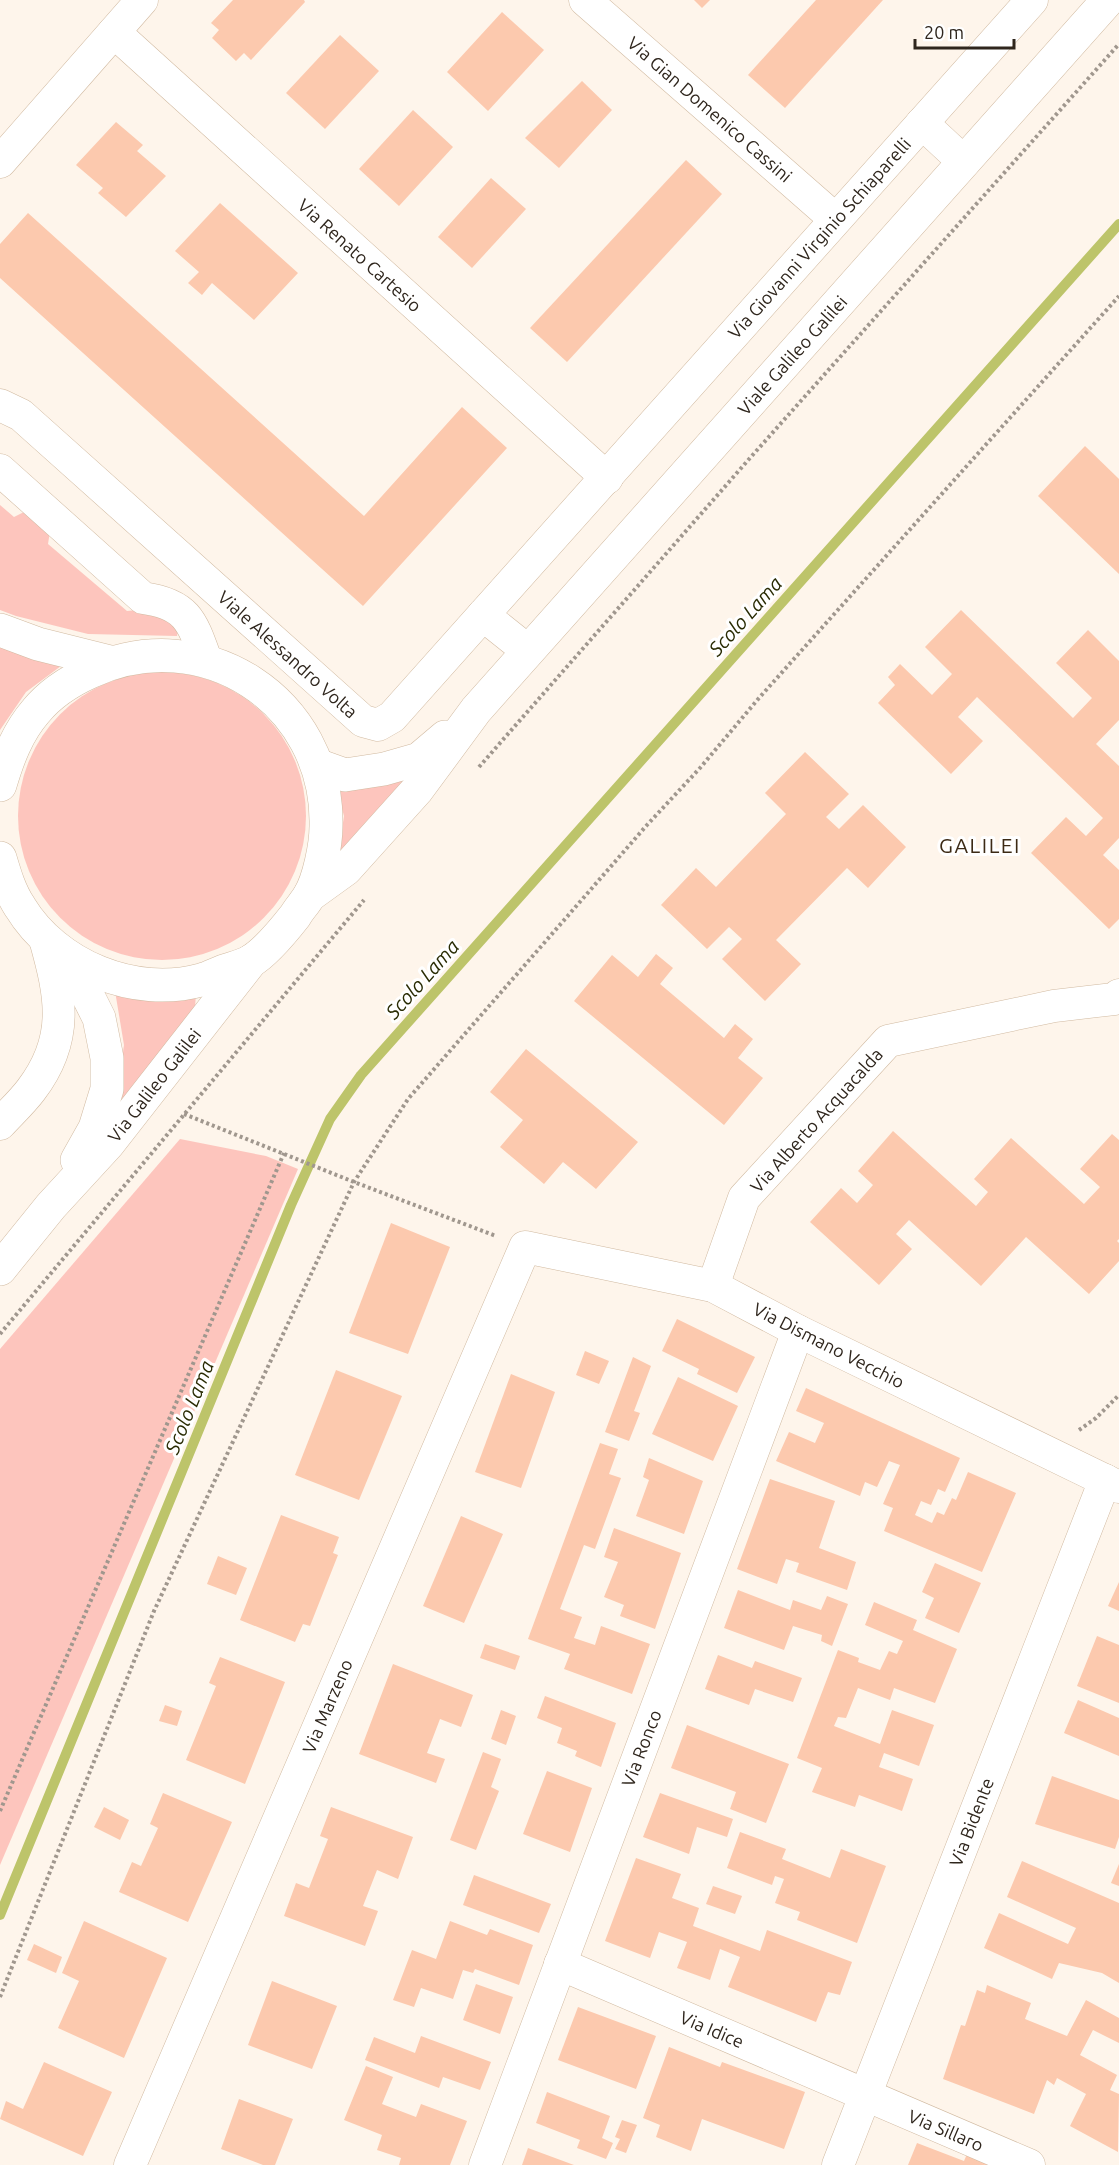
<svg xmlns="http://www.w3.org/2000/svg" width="1119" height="2165" viewBox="0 0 1119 2165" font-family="Ubuntu,sans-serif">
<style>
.green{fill:#fdc5bd}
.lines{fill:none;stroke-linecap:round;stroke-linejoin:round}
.stream{stroke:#bdc46a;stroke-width:10}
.building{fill:#fcc9ae}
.street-casing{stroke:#d1baa1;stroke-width:33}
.secondary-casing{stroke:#d1baa1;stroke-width:34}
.path{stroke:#a0978e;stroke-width:4;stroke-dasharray:3 3;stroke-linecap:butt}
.street{stroke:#fff;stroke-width:32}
.secondary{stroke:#fff;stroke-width:33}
.labels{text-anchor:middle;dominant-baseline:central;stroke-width:6;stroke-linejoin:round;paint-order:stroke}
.street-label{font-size:18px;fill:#2f261d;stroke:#fff}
.water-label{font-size:20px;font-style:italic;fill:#2a2c04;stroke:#fff}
.quarter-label{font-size:21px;letter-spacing:1.5px;fill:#3c2a15;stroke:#fff}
</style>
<rect width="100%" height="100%" fill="#fef5eb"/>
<g class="green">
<polygon points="0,505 14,517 30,509 51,525 48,544 127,611 148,609 178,628 177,636 88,634 16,616 0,610"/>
<polygon points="0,647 61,666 26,692 0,730"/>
<circle cx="162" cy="816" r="144"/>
<polygon points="412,779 338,856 344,816 336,787"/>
<polygon points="115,991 196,994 195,1007 123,1106 116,1101 124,1045"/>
<polygon points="180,1139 266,1156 298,1169 0,1865 0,1349"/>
</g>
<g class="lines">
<polyline class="stream" points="0,1915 291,1205 330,1119 361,1075 1119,224"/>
</g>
<g class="building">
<polygon points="233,0 304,0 305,2 251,60 244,53 236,61 212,38 219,30 211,23"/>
<polygon points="694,0 710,0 702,8"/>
<polygon points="816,0 883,0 785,108 748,75"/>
<polygon points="502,12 544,50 488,111 447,72"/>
<polygon points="340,35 379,71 325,129 286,93"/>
<polygon points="582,81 612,110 559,168 525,138"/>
<polygon points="413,110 453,147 399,206 359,169"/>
<polygon points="116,122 143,145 137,151 166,176 126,217 98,193 103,188 76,165"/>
<polygon points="686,160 722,194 567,362 530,328"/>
<polygon points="491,178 526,209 472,268 438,237"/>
<polygon points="220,203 298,273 254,320 212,283 202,295 188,283 199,272 175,251"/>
<polygon points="28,213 364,516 462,407 507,448 363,606 0,278 0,244"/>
<polygon points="1085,446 1119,479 1119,574 1038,496"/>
<polygon points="961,610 1073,718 1092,698 1056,663 1088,630 1119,661 1119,720 1096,744 1119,766 1119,838 1103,855 1119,870 1119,919 1109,929 1031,853 1066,817 1086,836 1103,818 977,697 958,717 983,741 951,774 878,703 895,685 888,677 900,664 932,695 952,674 925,647"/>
<polygon points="805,752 849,794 826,817 839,829 863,805 906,847 868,888 847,868 776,940 801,964 765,1001 722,959 742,939 729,927 707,949 661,905 696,868 716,887 786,814 765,793"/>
<polygon points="656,954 673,968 660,984 724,1038 735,1024 753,1039 738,1058 763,1078 724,1125 574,1001 612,955 638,977"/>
<polygon points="526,1049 638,1142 596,1189 563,1162 544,1184 500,1147 523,1120 490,1092"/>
<polygon points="893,1131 976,1206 988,1192 974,1179 1011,1138 1084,1204 1100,1187 1080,1169 1112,1134 1119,1140 1119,1239 1117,1241 1119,1243 1119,1261 1089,1294 1026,1237 981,1286 909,1220 896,1234 912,1249 879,1285 810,1222 841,1188 857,1203 873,1185 858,1171"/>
<polygon points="391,1223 450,1247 408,1354 349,1333"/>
<polygon points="677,1319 755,1357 737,1393 697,1374 699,1369 662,1351"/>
<polygon points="585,1351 609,1361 599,1384 576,1375"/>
<polygon points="633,1357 651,1366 634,1411 640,1413 629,1441 605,1432"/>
<polygon points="336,1370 402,1396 359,1500 295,1475"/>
<polygon points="511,1374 555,1392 521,1488 475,1472"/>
<polygon points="678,1377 738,1406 713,1461 652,1434"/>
<polygon points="806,1388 960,1458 945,1492 938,1489 931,1505 921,1501 915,1515 932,1523 937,1512 944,1515 952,1498 956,1500 968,1472 1016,1493 982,1572 884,1531 893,1508 883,1504 900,1465 889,1461 877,1487 865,1482 860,1496 776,1461 789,1432 815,1443 824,1423 796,1411"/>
<polygon points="600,1443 618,1449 609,1474 621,1478 595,1549 584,1545 560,1609 582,1617 574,1638 595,1645 601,1626 650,1644 632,1694 564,1669 570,1654 528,1639"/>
<polygon points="649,1458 703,1481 684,1534 636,1516 649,1480 643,1477"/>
<polygon points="770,1479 835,1501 819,1548 856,1562 847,1590 796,1572 799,1563 786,1559 777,1584 737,1569"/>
<polygon points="281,1515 339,1537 333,1553 338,1555 310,1626 303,1624 295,1642 240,1620"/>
<polygon points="461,1516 503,1534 464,1623 423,1606"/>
<polygon points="614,1528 681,1553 655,1629 620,1616 624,1605 604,1597 618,1562 604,1557"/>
<polygon points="218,1556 247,1568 236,1595 207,1584"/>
<polygon points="935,1563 981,1583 959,1633 925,1618 934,1598 922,1592"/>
<polygon points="1119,1582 1119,1611 1108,1606"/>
<polygon points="738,1590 790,1610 793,1600 821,1610 827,1596 848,1604 832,1646 821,1641 822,1635 793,1626 784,1650 724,1628"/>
<polygon points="874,1602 917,1620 913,1630 957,1649 935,1703 894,1688 890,1700 858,1688 846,1718 838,1717 834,1726 880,1744 892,1710 934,1725 919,1766 884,1753 879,1767 913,1779 902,1811 859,1795 855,1807 812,1792 822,1768 797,1758 838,1650 859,1658 858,1662 880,1670 889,1651 897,1654 903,1641 865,1625"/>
<polygon points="1097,1636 1119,1645 1119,1703 1077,1686"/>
<polygon points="485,1644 520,1656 515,1670 480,1658"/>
<polygon points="718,1655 752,1668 755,1661 802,1678 793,1702 755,1689 749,1705 705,1689"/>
<polygon points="220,1657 285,1682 245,1784 186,1760 216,1686 209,1683"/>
<polygon points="393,1664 473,1695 461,1727 440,1719 427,1753 445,1759 436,1783 359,1754"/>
<polygon points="545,1696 616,1723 601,1767 575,1756 577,1751 557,1743 562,1728 537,1718"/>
<polygon points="1078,1700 1119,1718 1119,1756 1064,1733"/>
<polygon points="165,1705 182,1711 177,1726 159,1721"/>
<polygon points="501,1710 516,1716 506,1745 491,1739"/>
<polygon points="687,1725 789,1764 766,1823 730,1809 736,1792 671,1768"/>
<polygon points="483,1752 501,1759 491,1787 499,1791 476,1850 450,1840"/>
<polygon points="547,1771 592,1788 570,1852 523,1834"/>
<polygon points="1052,1776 1119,1800 1119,1837 1115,1849 1035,1824"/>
<polygon points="163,1793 232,1822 188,1922 119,1892 132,1862 141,1866 158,1828 150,1824"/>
<polygon points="660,1793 733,1819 727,1837 697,1827 689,1854 643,1837"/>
<polygon points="104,1807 129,1820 120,1840 94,1827"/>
<polygon points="331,1807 413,1837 398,1879 377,1870 363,1906 378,1911 365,1946 284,1916 296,1883 309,1888 328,1839 320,1836"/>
<polygon points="740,1832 786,1849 782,1859 830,1878 841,1849 886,1866 857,1943 797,1920 800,1912 775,1903 784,1879 775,1876 772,1885 727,1868"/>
<polygon points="636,1858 681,1874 672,1898 699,1908 693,1926 760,1951 767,1930 852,1962 840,1995 828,1992 816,2022 728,1987 740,1957 720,1949 710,1980 677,1968 687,1942 659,1932 650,1958 605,1941"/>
<polygon points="1022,1861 1119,1903 1119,1983 1102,1973 1059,1963 1052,1979 984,1948 999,1913 1068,1944 1076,1928 1007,1897"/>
<polygon points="1119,1864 1119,1886 1111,1883"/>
<polygon points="474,1875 551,1904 539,1933 463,1905"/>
<polygon points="713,1886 742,1896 735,1914 706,1904"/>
<polygon points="84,1921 167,1958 124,2058 58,2028 79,1981 62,1973"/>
<polygon points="450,1921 487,1935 490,1929 533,1945 519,1985 475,1969 473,1973 463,1970 453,1999 421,1988 414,2007 393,2000 412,1950 436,1959"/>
<polygon points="34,1944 62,1957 56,1973 27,1960"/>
<polygon points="272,1981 337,2006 312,2069 248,2045"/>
<polygon points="476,1984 513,1997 500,2034 463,2020"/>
<polygon points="987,1985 1031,2003 1025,2019 1067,2036 1086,2000 1119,2018 1119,2043 1093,2030 1080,2055 1117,2075 1110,2090 1119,2094 1118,2152 1070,2126 1086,2094 1057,2078 1054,2085 1047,2080 1034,2114 943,2079 961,2025 965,2026 977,1990 985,1993"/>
<polygon points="578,2007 656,2036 636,2089 558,2060"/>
<polygon points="421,2036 491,2062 480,2090 443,2077 439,2088 365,2060 374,2037 415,2053"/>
<polygon points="669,2047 720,2067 722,2062 805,2092 784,2149 702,2119 691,2151 656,2137 660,2125 643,2118"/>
<polygon points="44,2062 112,2092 83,2156 0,2119 6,2101 23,2109"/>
<polygon points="366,2066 393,2077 382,2104 416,2117 421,2104 467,2121 450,2165 399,2165 401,2158 377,2150 382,2135 344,2120"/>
<polygon points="547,2092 610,2116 602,2138 613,2143 606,2159 577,2148 580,2140 536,2123"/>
<polygon points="239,2099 293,2119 275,2165 263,2165 221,2149"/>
<polygon points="622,2120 637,2125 626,2153 615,2149 620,2139 615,2137"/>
<polygon points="917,2143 964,2161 967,2154 995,2165 908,2165"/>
<polygon points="528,2148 574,2165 522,2165"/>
</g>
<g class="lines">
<defs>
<g id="street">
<polyline points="585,0 835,219"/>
<polyline points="114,32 607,478"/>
<polyline points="922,123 964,162"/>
<polyline points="0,162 142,0"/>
<polyline points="0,405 21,415 363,721 378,725 392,717 1032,0"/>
<path d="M0,470L143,598C187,604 192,621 206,660"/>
<polyline points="483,615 528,651"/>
<path d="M0,1124C10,1113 22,1102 31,1090C70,1039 61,996 45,939"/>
<polyline points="713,1286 744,1198 888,1041 1054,1006 1114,999 1119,995"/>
<polyline points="560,1964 1029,2165"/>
<polyline points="130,2165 525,1247 713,1286 798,1331 1119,1487"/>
<polyline points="485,2165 798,1331"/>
<polyline points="838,2165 1105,1480"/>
</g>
<g id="secondary">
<polyline points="0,630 38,644 110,662"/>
<polyline points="317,765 345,775 384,769 419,759 445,737"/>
<path d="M0,785C8,758 17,733 36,711C50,694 70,681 90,672C203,619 329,701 326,826C326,845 319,880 309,896C305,903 299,909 295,916C284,930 266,952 251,961C243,966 232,968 224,971C216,974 209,978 201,980C134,998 56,966 20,907C10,892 5,875 0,858"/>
<polyline points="310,895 346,869 417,790 476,710 1108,0"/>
<polyline points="69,958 99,1018 107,1058 107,1089 95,1128 77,1160"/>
<polyline points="0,1269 51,1206 108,1144 251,961"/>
</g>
</defs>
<use href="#street" class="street-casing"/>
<use href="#secondary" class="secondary-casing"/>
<g class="path">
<polyline points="479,767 750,458 1119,44"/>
<polyline points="184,1114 354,1182 496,1236"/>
<polyline points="0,1334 364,900"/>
<polyline points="1079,1430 1096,1418 1119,1395"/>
<polyline points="0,1811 284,1153"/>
<polyline points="0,1997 154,1611 354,1182 408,1099 647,825 700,768 759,698 1119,296"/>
</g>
<use href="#street" class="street"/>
<use href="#secondary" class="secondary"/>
</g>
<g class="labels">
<g class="street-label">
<text transform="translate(710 109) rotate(41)">Via Gian Domenico Cassini</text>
<text transform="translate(819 238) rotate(-48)">Via Giovanni Virginio Schiaparelli</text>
<text transform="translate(360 255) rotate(42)">Via Renato Cartesio</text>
<text transform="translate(792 355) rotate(-48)">Viale Galileo Galilei</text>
<text transform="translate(288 654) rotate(42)">Viale Alessandro Volta</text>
<text transform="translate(154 1085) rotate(-52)">Via Galileo Galilei</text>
<text transform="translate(816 1120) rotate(-48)">Via Alberto Acquacalda</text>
<text transform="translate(829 1345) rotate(27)">Via Dismano Vecchio</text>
<text transform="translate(327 1706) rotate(-67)">Via Marzeno</text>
<text transform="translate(641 1748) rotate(-69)">Via Ronco</text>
<text transform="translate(971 1822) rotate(-69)">Via Bidente</text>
<text transform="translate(712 2029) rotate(23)">Via Idice</text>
<text transform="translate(946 2130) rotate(23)">Via Sillaro</text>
</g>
<g class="water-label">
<text transform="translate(745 616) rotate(-48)">Scolo Lama</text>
<text transform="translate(422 979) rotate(-48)">Scolo Lama</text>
<text transform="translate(189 1407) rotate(-68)">Scolo Lama</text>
</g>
<g class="quarter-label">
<text x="980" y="845">GALILEI</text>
</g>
</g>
<path d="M915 39v9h99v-9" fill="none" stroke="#2f261d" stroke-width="3"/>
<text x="924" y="39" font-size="18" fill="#2f261d" stroke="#ffffff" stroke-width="4.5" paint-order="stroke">20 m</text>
</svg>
